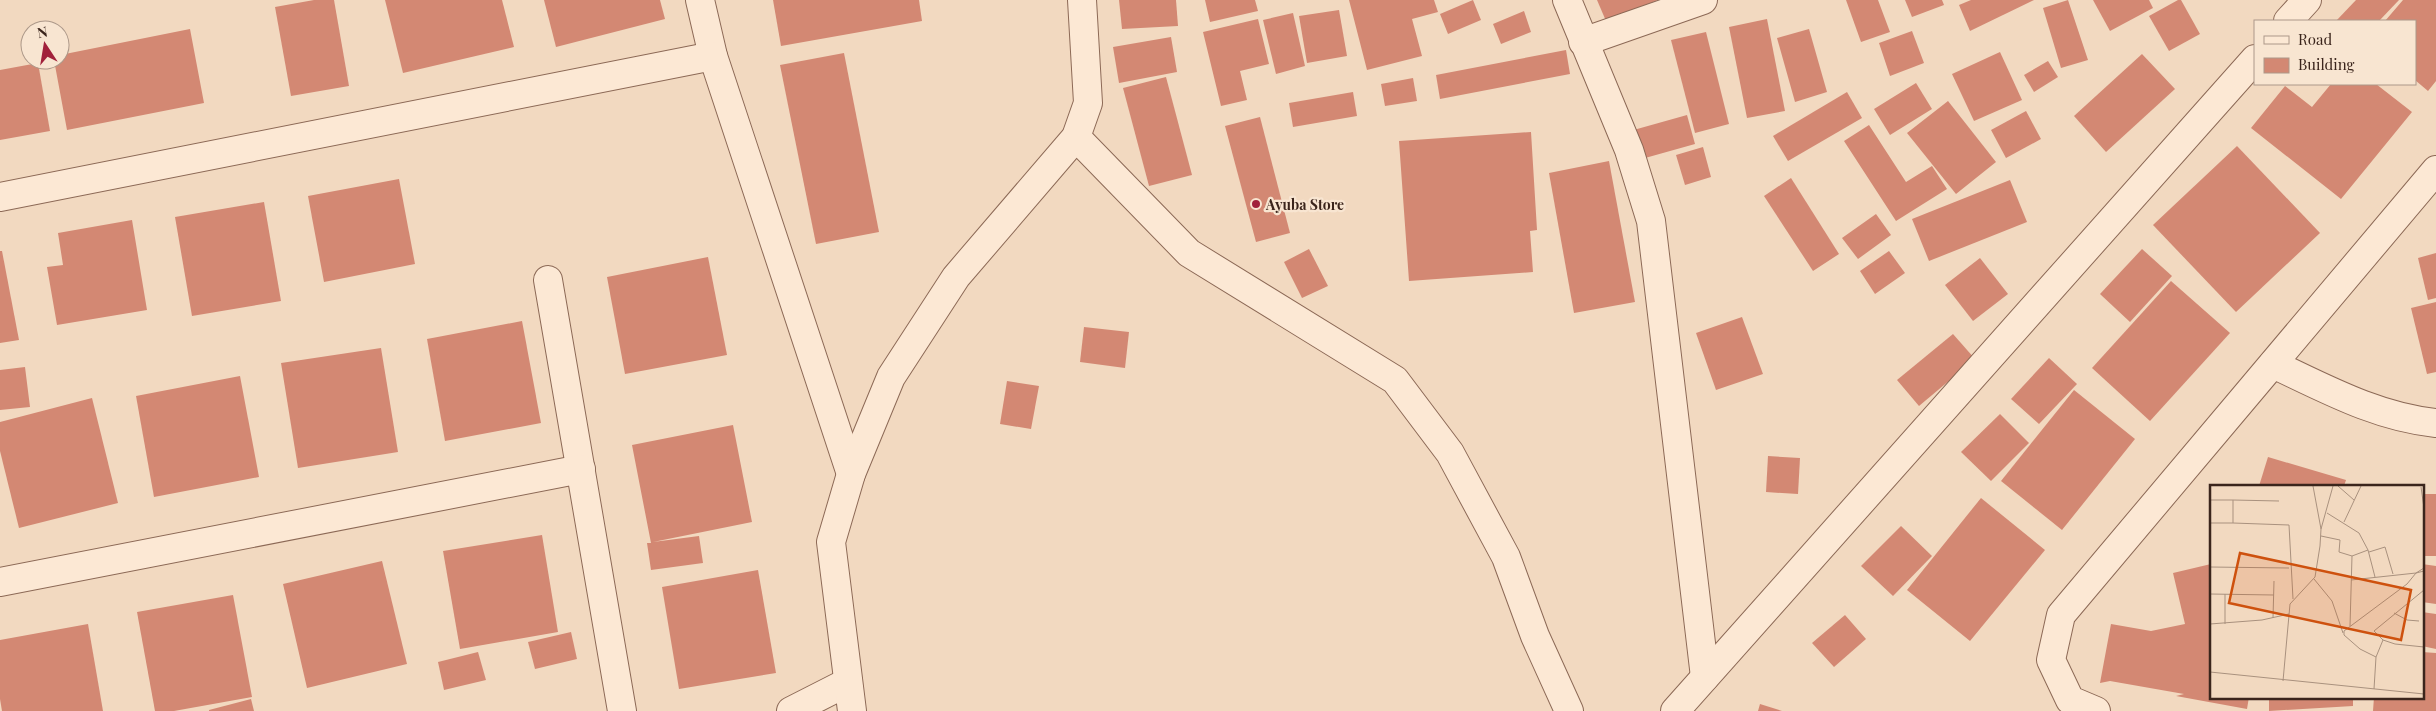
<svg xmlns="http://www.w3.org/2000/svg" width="2436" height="711" viewBox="0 0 2436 711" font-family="'Playfair Display',serif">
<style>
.building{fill:#d38873}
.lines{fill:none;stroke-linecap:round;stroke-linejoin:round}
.minor-casing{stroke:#8c6956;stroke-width:30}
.minor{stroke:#fce8d4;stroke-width:28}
.poi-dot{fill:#a1213b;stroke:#f8e5d1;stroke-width:2}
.labels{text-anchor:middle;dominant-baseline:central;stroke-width:4.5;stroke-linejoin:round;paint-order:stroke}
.poi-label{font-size:14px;font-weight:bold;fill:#3b251c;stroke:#f8e5d1;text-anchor:start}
.inset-road{fill:none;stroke:#a9917e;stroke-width:1}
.view{fill:#ce510e;fill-opacity:0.15;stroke:#ce510e;stroke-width:2.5}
.inset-edge{fill:none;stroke:#3b251c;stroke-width:2.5}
</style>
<rect width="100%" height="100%" fill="#f2d9c0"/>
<g class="building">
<polygon points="314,0 334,0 349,86 291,96 275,7"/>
<polygon points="385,0 502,0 514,47 403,73"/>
<polygon points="544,0 660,0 665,19 556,47"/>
<polygon points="773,0 919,0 922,21 781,46"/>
<polygon points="1119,0 1176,0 1178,26 1122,29"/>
<polygon points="1205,0 1255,0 1258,11 1210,22"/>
<polygon points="1349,0 1434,0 1438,12 1412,19 1422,56 1367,70"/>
<polygon points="1473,0 1481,20 1448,34 1440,14"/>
<polygon points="1597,0 1658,0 1606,21"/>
<polygon points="1846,0 1878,0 1890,32 1861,42"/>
<polygon points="1905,0 1942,0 1944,5 1912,17"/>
<polygon points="1971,0 2034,0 1970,31 1959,5"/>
<polygon points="2068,0 2088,60 2061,68 2043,8"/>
<polygon points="2093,0 2149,0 2153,8 2110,31"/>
<polygon points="2178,0 2181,0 2200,34 2169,51 2149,16"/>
<polygon points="2356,0 2399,0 2379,21 2336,21"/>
<polygon points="2403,0 2436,0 2436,81 2428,91 2415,80 2415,21 2385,21"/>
<polygon points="1339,10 1347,56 1307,63 1299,16"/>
<polygon points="1524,11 1531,32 1501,44 1493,24"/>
<polygon points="1293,13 1305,66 1276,74 1263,20"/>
<polygon points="1258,19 1269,64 1240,71 1247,100 1221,106 1203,32"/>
<polygon points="1767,19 1785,111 1747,118 1729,27"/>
<polygon points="190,29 204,103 67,130 54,60 60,60 60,55"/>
<polygon points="1809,29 1827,92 1795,102 1777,38"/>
<polygon points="1912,31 1924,63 1890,76 1879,43"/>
<polygon points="1706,32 1729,124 1695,133 1671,40"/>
<polygon points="1171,37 1177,72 1119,83 1113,47"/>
<polygon points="1566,50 1570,74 1440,99 1436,75"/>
<polygon points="2000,52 2022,100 1974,121 1952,74"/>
<polygon points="844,53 879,232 816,244 780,65"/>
<polygon points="2142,54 2175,89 2106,152 2074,116"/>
<polygon points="2048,61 2058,77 2034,92 2024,75"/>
<polygon points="38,63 50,131 0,140 0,70"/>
<polygon points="1166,77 1192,175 1149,186 1123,88"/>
<polygon points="1413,78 1417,101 1385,106 1381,84"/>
<polygon points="1916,83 1932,109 1890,135 1874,109"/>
<polygon points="2331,84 2376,84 2412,112 2341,199 2251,128 2285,86 2312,107"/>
<polygon points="1353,92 1357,116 1293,127 1289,103"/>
<polygon points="1847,92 1862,118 1788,161 1773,136"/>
<polygon points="1948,101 1996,162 1956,194 1907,133"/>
<polygon points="2026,111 2041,139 2006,158 1991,130"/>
<polygon points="1687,115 1695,144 1638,160 1630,131"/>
<polygon points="1260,117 1290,233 1256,242 1225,126"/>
<polygon points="1869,125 1906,182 1932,166 1947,189 1896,221 1844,141"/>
<polygon points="1531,132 1537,230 1530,231 1533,272 1409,281 1399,141"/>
<polygon points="2237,146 2320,233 2236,312 2153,225"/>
<polygon points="1703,147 1711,177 1685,185 1676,155"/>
<polygon points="1609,161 1635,302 1574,313 1549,173"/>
<polygon points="1791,178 1839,254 1813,271 1764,196"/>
<polygon points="399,179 415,264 324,282 308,196"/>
<polygon points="2010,180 2027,222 1929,261 1912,219"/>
<polygon points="264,202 281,301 192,316 175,217"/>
<polygon points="1876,214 1891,235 1858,259 1842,238"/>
<polygon points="132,220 147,310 57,325 47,267 63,265 58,233"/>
<polygon points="1309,249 1328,286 1302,298 1284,262"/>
<polygon points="2142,249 2172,276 2130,322 2100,294"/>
<polygon points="0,251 2,251 19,340 0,343"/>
<polygon points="1889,251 1905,273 1875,294 1860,271"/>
<polygon points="2436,253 2436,298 2428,300 2418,258"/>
<polygon points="708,257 727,355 625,374 607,277"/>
<polygon points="1980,258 2008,294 1973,321 1945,285"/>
<polygon points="2171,281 2230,333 2150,421 2092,368"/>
<polygon points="2436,302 2436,372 2427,374 2411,308"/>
<polygon points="1742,317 1763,374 1716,390 1696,333"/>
<polygon points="522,321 541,423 445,441 427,339"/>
<polygon points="1084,327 1129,332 1125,368 1080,362"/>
<polygon points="1953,334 1975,359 1919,406 1897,380"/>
<polygon points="381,348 398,452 298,468 281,363"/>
<polygon points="2049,358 2077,384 2039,424 2011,399"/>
<polygon points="25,367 30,407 0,410 0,370"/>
<polygon points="240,376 259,477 154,497 136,396"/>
<polygon points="1007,381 1039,386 1031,429 1000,424"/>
<polygon points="2074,390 2135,439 2062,530 2001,481"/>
<polygon points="92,398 118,503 19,528 0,451 0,422"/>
<polygon points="2000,414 2029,443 1991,481 1961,452"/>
<polygon points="733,425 752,522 653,542 699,536 703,563 651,570 647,543 651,543 632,445"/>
<polygon points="1768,456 1800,458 1798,494 1766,492"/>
<polygon points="2268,457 2346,480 2344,486 2259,486"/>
<rect x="2422" y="494" width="14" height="62"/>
<polygon points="1981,498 2045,550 1970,641 1907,590"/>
<polygon points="1901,526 1932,556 1893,596 1861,566"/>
<polygon points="542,535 558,632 460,649 443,551"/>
<polygon points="382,561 407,664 307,688 283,584"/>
<polygon points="2211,564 2211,697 2249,697 2247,709 2176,696 2184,694 2110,681 2100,683 2111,624 2151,631 2185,624 2173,573"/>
<polygon points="2422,564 2436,566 2436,604 2422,602"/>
<polygon points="758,570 776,673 679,689 662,587"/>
<polygon points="233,595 252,697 174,711 155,711 137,612"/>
<polygon points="2422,612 2436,614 2436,649 2422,646"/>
<polygon points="1845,615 1866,639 1834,667 1812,643"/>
<polygon points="88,624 103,711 2,711 0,699 0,640"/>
<polygon points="571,632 577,659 535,669 528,642"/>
<polygon points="478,652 486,680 444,690 438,662"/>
<polygon points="2422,652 2436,653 2436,711 2373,711 2374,697 2422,697"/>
<polygon points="2269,697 2353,697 2353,706 2269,711"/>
<polygon points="251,699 254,711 209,711 209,710"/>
<polygon points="1760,704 1782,711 1758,711"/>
</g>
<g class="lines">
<defs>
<g id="minor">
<polyline points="700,0 713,56 851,474"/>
<polyline points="1567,0 1629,150 1651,221 1705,677"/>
<polyline points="2288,21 2307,0"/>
<polyline points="1583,42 1703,0"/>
<polyline points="1076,137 1189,253 1395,380 1450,453 1506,557 1535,636 1569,711"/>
<polyline points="0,197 713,56"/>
<polyline points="548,280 622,711"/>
<path d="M2273,364C2326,389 2377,417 2436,423"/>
<polyline points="0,582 581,469"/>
<polyline points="791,711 848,682"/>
<polyline points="852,711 831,542 851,474 891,377 956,277 1076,137 1088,103 1082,0"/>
<polyline points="1675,711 2255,59"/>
<polyline points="2096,711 2070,700 2051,660 2061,615 2436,170"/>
</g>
</defs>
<use href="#minor" class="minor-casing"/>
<use href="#minor" class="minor"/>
</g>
<circle class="poi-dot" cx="1256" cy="204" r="5"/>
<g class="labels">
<g class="poi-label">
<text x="1266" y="204">Ayuba Store</text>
</g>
</g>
<g transform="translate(2210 485)">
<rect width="214" height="214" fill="#f2d9c0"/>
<path class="inset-road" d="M128,1L144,15M211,2L214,23M0,15H23M69,16L23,15V38L79,40L83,114M117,28L149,48L158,65L165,92M134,37L151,1M0,38H23M111,44L123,1M111,51L130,55L129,67L142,71L140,141M159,67L175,62L183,89M142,71L158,65M0,82L79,83M104,94L122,116L133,148M141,95L206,88L214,83M214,105L164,146L173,155L185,159L214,162M0,109L64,110M15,109V139M184,128L197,135L209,136M63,133L64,96M0,139L52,135L79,129M166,172L150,164L134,150V146L197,99L206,88L214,86M0,187L214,209M73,196L80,119L105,92L110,61L111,44L103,1M164,204L166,172L173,155"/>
<path class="view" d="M30,68L201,105L191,155L19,118Z"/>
<rect width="214" height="214" class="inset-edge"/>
</g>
<rect x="2254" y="20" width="162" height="65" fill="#f8e5d1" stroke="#ac9889"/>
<rect x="2264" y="36" width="25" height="8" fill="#fce8d4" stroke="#ac9889"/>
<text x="2298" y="45" font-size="15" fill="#3b251c">Road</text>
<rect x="2264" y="58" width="25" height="15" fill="#d38873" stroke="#ac9889"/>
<text x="2298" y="70" font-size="15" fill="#3b251c">Building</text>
<g transform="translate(45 45) rotate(348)"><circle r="24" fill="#f8e5d1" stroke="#ac9889"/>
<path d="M0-4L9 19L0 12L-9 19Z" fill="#a1213b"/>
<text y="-8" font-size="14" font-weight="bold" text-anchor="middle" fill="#3b251c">N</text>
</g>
</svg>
